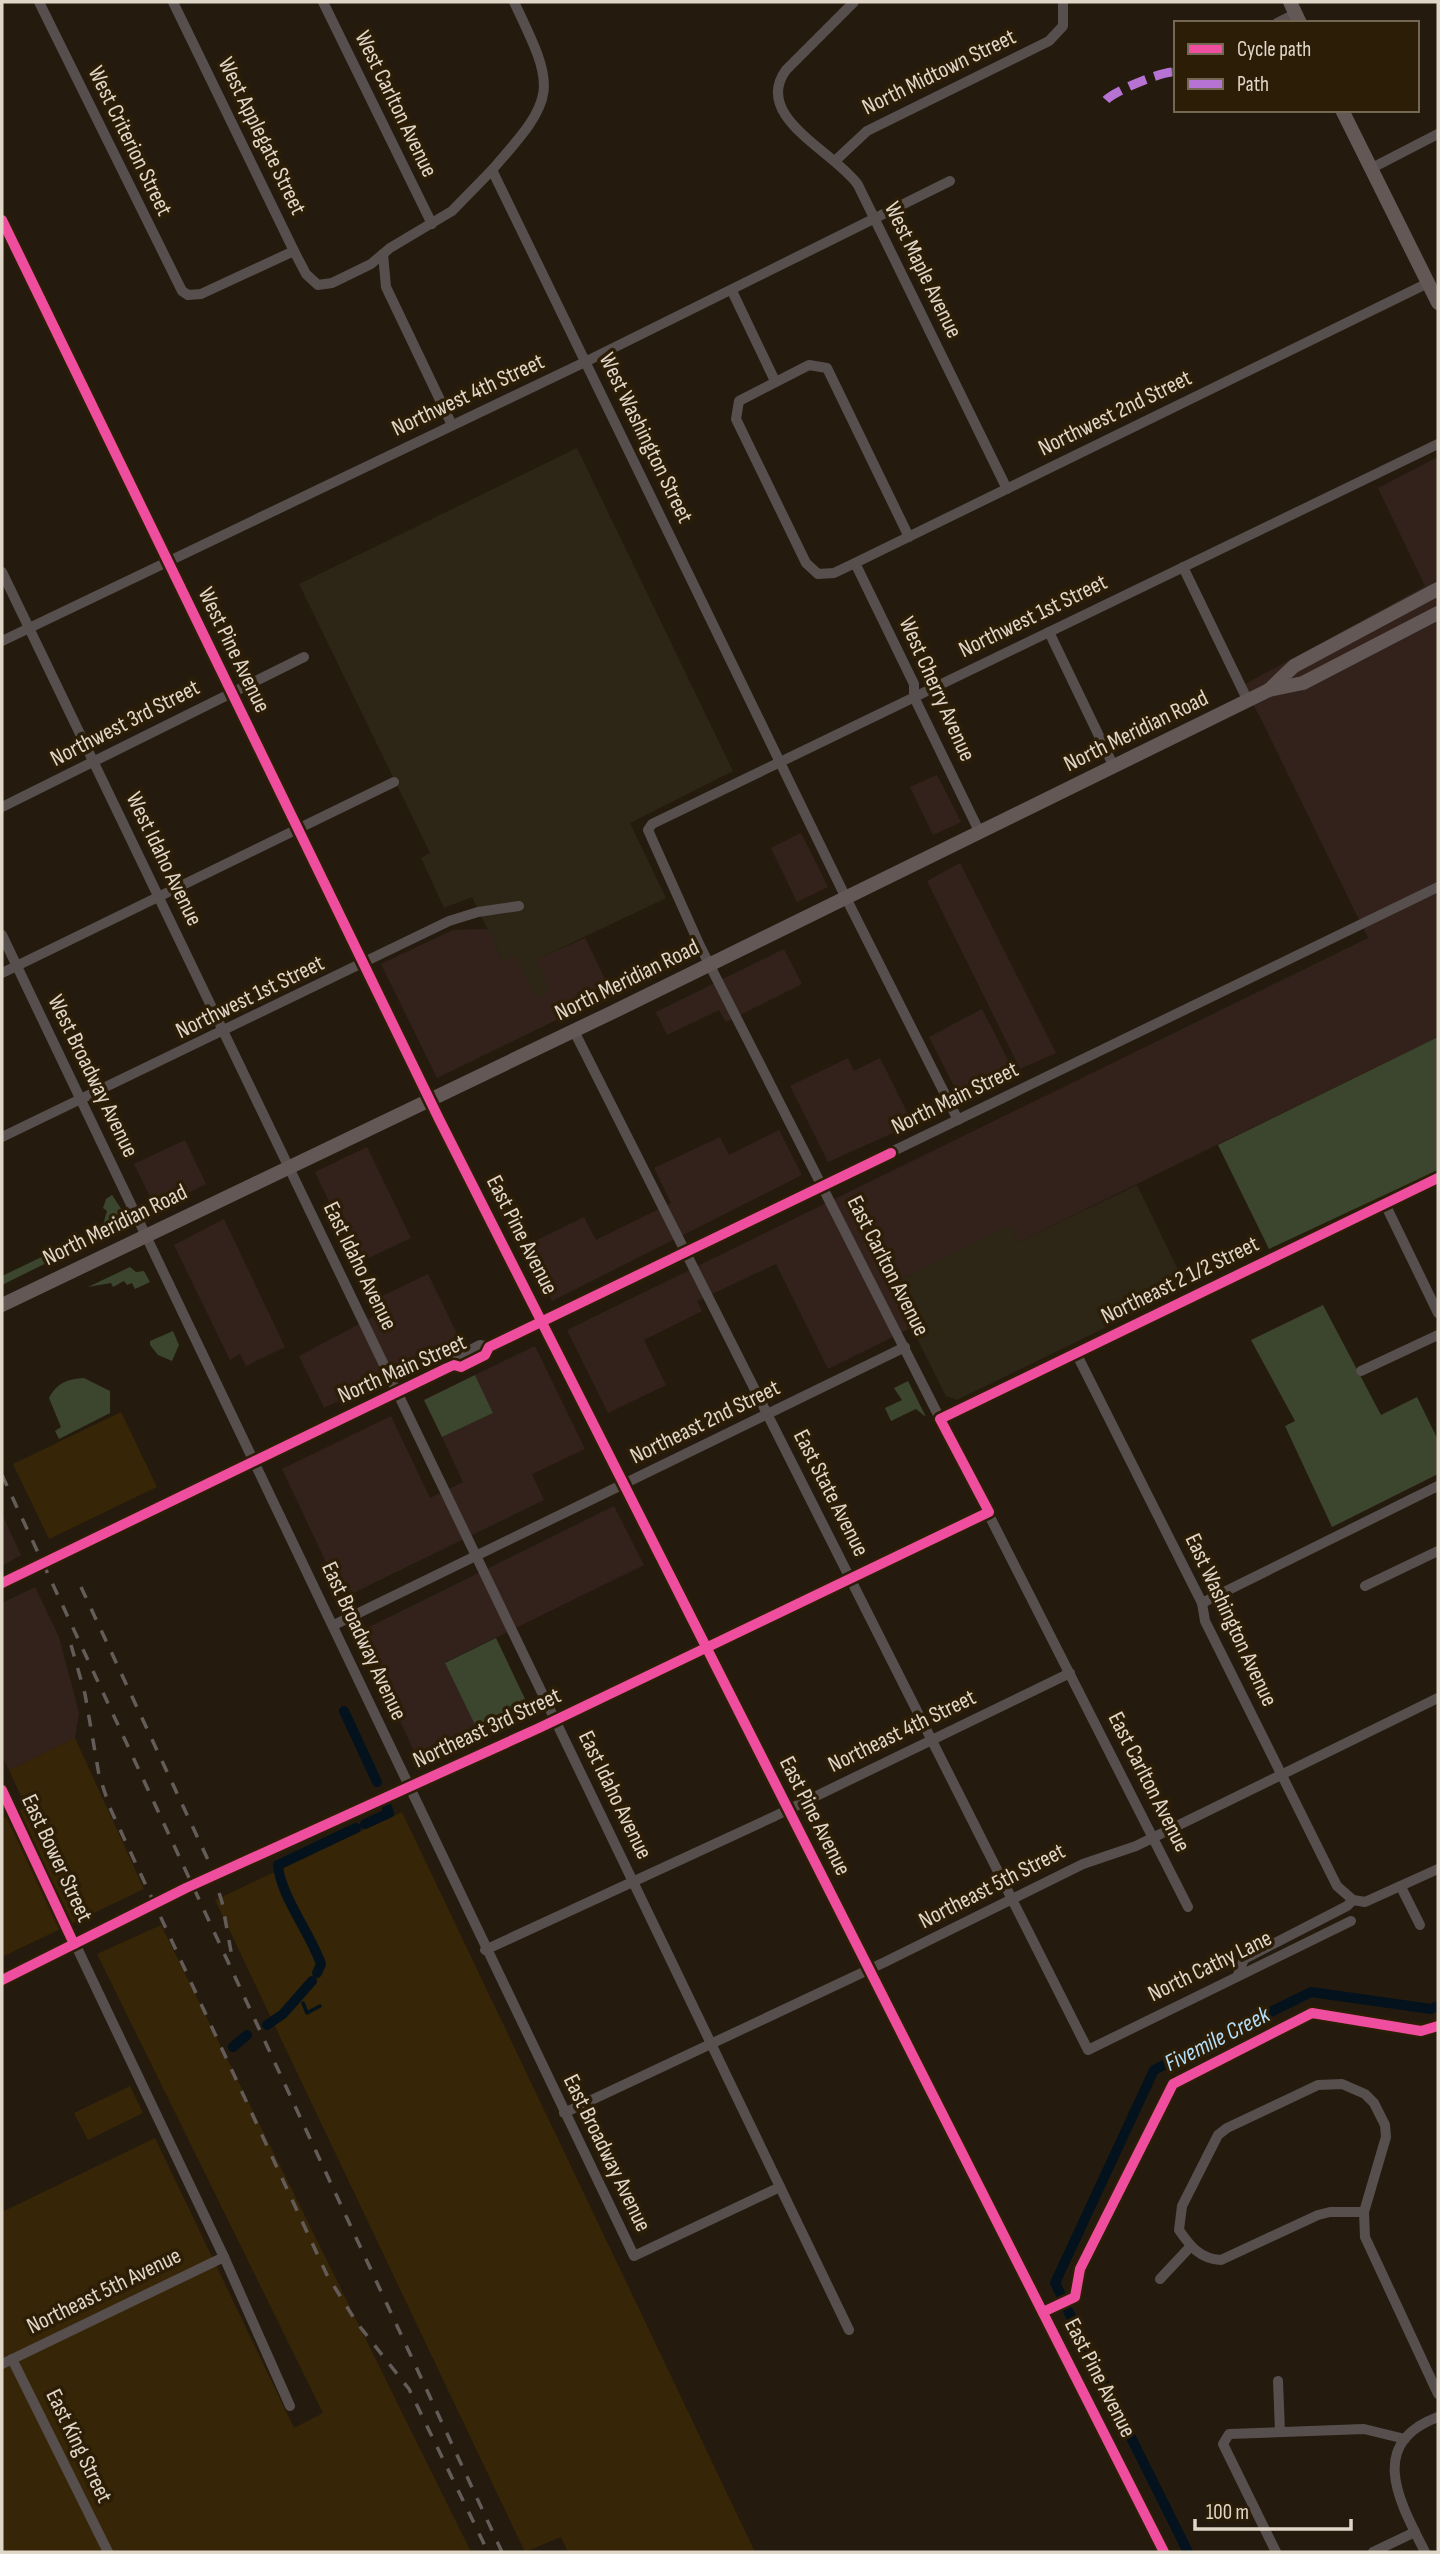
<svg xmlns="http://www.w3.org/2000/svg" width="1440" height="2554" viewBox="0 0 1440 2554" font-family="'Sofia Sans Condensed',sans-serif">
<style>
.commercial{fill:#33221b}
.built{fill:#362507}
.education{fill:#2d2515}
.green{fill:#3c452d}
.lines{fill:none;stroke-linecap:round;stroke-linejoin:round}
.stream{stroke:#03121c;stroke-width:3.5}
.canal{stroke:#03121c;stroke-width:10}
.minor{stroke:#574f4d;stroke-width:10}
.major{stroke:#635856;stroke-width:14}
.rail{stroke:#635c58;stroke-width:3.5;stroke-dasharray:12 12;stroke-linecap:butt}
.quiet{stroke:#b673d3;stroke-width:9;stroke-dasharray:18 9;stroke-linecap:butt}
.cycleway-casing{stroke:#2c1d06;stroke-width:15}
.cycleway{stroke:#ef4d9e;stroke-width:10}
.labels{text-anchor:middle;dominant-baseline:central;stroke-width:7;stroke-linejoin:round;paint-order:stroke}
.street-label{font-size:23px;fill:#e1d7c9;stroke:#2c1d06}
.water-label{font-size:24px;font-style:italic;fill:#b4ddf7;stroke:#2c1d06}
</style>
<rect width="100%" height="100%" fill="#241b0e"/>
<g class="commercial">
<polygon points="1438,457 1438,1037 1018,1242 1010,1227 890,1285 911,1328 828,1369 776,1264 697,1301 702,1311 644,1340 666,1385 608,1413 567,1330 1368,938 1259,715 1242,686 1425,586 1378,488"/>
<polygon points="937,775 961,822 933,835 910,787"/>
<polygon points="801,833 828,887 797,902 771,848"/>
<polygon points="960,863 1056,1053 1020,1069 927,881"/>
<polygon points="488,929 503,961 515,955 536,997 535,960 585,938 612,993 437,1078 381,964 453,930"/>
<polygon points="784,949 802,984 726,1022 719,1010 667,1035 656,1012"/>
<polygon points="982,1009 1015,1074 961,1100 929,1037"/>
<polygon points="848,1058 854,1071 880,1058 913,1124 828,1162 790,1086"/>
<polygon points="779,1130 802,1175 552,1301 525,1246 584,1217 596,1240 671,1203 654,1168 720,1137 729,1155"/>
<polygon points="185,1140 206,1184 156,1209 134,1164"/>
<polygon points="367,1147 411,1238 358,1263 315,1172"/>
<polygon points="224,1219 285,1347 246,1366 240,1354 230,1360 174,1245"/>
<polygon points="428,1274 460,1340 324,1408 299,1356 382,1312 376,1299"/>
<polygon points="535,1346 585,1449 532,1474 544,1500 343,1598 282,1469 391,1416 430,1498 463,1482 442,1437 493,1413 475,1375"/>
<polygon points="614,1506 644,1565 446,1662 476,1727 466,1738 418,1760 359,1632"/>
<polygon points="2,1514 21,1555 2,1566"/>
<polygon points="35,1587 59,1637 79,1713 75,1738 9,1770 2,1755 2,1603"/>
</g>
<g class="built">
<polygon points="121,1412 157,1487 49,1539 13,1464"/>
<polygon points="75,1738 144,1889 2,1957 2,1819 26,1807 9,1770"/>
<polygon points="402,1812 755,2552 568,2552 561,2537 525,2552 215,1900"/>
<polygon points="161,1925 471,2552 2,2552 2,2212 155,2138 294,2428 323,2413 97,1954"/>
<polygon points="130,2086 143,2113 88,2140 74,2113"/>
</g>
<g class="education">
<polygon points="577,448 733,771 630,823 666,898 536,960 551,991 536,998 515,956 503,961 472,897 444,908 421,858 430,853 299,584"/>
<polygon points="1137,1185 1187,1288 957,1400 946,1396 890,1285 1010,1226 1018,1242"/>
</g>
<g class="green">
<polygon points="1438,1037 1438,1170 1269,1249 1218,1145"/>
<polygon points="112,1195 126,1216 119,1227 2,1285 2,1276 102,1228 107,1211 103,1208 106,1199"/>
<polygon points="130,1267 136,1272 144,1271 150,1282 135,1289 132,1283 127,1285 124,1281 113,1287 111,1283 88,1287"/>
<polygon points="1323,1305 1381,1415 1417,1397 1438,1440 1438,1474 1332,1527 1285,1426 1295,1421 1251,1340"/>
<polygon points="173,1331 179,1345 172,1361 158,1355 150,1345 150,1341"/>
<polygon points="475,1375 493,1413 442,1437 424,1400"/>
<path d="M84,1378L110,1391V1413L59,1439L55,1431L61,1427L49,1398C57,1383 67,1379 84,1378Z"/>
<polygon points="908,1381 926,1417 916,1409 891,1421 885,1408 902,1400 894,1388"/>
<polygon points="496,1638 527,1703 476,1727 445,1663"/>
</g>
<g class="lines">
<polyline class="stream" points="303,2003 307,2013 320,2006"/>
<g class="canal">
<polyline points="344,1711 377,1782"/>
<polyline points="365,1824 389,1813 387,1807"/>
<path d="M317,1973L321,1964C311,1934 280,1895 278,1865L356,1828"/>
<polyline points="267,2025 283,2014 312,1981"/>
<polyline points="233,2047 247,2035"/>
<polyline points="1061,2295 1055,2283 1154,2070 1311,1992 1431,2009 1438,2006"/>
<polyline points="1068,2311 1188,2552"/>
</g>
<g class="minor">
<polyline points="39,2 182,291 188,295 201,294 294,251"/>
<polyline points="173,2 294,251 306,274 318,285 332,283 371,264 390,248 452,211 492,170"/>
<polyline points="323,2 432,224"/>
<path d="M514,2C557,91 557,96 492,170L846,898L958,1120"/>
<path d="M854,2L786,70C752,117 834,151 858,185L1007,489"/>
<polyline points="1277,23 1295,14"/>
<polyline points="1175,72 1176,72"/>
<polyline points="836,160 867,131 1049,41 1063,26 1063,2"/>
<polyline points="1370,169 1438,134"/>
<polyline points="2,220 439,1119 1164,2552"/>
<polyline points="383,254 386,287 452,425"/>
<polyline points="732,291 775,381"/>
<polyline points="909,537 827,368 809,365 739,401 736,419 806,563 818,574 834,573 855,563 1428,283"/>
<polyline points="855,563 914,684 914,697 980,833"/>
<polyline points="1183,567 1248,701"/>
<polyline points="2,572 849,2330"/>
<polyline points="1049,632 1114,767"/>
<polyline points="2,641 585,362 950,181"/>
<polyline points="2,807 304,657"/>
<polyline points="2,935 634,2256 780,2187"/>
<polyline points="2,973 394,782"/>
<polyline points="574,1031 1088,2050 1351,1921"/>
<polyline points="2,1137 449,921 478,912 519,906"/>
<polyline points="1385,1204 1438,1313"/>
<polyline points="1076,1353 1202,1603 1205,1621 1337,1886 1353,1900 1365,1902 1438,1869"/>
<polyline points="454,1365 457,1357 480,1345 489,1347"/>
<polyline points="1361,1371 1438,1335"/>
<polyline points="940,1419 1438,1178"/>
<polyline points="2,1583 447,1368 454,1365 461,1367 485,1355 489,1347 1438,887"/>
<polyline points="1365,1586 1438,1551"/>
<polyline points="1202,1603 1438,1486"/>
<polyline points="334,1625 905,1347"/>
<polyline points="2,1790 224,2257 290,2406"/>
<polyline points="1401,1887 1420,1925"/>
<polyline points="1188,1907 700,946 648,830 652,824 1438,444"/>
<polyline points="485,1950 773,1817 1070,1673"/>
<polyline points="1238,1975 1244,1959 1347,1906 1353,1900"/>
<polyline points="2,1980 186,1888 539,1728 989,1512"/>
<polyline points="564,2113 885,1962 1083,1864 1136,1846 1438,1698"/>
<path d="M1364,2212H1330L1318,2215L1221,2260C1200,2259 1190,2246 1179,2230L1182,2206L1218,2135L1227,2128L1318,2085L1342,2084L1365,2094L1374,2103L1385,2125L1386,2137L1364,2212L1365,2237L1438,2394"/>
<polyline points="1160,2279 1190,2247"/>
<polyline points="12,2359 108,2552"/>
<polyline points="2,2364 224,2257"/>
<polyline points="1278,2381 1280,2432"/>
<polyline points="1276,2552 1223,2444 1229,2434 1364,2429 1405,2439"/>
<polyline points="1373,2552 1415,2532"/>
<path d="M1425,2552C1401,2504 1365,2444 1438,2417"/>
</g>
<g class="major">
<polyline points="1290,2 1300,23"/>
<polyline points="1342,110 1438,303"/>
<polyline points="1269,690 1294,666 1438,589"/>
<polyline points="2,1305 613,1012 1269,690 1303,683 1438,613"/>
</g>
<g class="rail">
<polyline points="2,1475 502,2552"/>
<polyline points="81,1587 209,1862 222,1902 232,1957"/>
<polyline points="71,1645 85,1694 99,1775 110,1808 327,2275 357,2323 409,2389 488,2552"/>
</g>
<path class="quiet" d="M1106,100C1114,91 1165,70 1175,72"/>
<defs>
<g id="cycleway">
<polyline points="2,220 439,1119 1164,2552"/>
<polyline points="2,1583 447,1368 454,1365 461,1367 485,1355 489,1347 891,1153"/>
<polyline points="2,1790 74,1944"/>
<polyline points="2,1980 186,1888 539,1728 989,1512 940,1419 1438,1178"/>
<polyline points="1043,2312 1075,2297 1080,2269 1173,2084 1312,2013 1421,2031 1438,2026"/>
</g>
</defs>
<use href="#cycleway" class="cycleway-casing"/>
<use href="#cycleway" class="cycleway"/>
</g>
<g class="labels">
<g class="street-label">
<text transform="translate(939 72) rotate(-26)">North Midtown Street</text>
<text transform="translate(396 104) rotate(64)">West Carlton Avenue</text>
<text transform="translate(262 136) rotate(64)">West Applegate Street</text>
<text transform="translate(130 141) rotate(64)">West Criterion Street</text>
<text transform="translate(923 270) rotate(64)">West Maple Avenue</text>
<text transform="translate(468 395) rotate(-25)">Northwest 4th Street</text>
<text transform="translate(1115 413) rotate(-26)">Northwest 2nd Street</text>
<text transform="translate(646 438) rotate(64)">West Washington Street</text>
<text transform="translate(1033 616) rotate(-26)">Northwest 1st Street</text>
<text transform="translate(234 650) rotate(64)">West Pine Avenue</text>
<text transform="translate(937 689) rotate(66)">West Cherry Avenue</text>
<text transform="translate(125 723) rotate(-27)">Northwest 3rd Street</text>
<text transform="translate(1136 731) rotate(-26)">North Meridian Road</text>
<text transform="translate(164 859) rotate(64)">West Idaho Avenue</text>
<text transform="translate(627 980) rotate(-26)">North Meridian Road</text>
<text transform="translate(250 997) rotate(-26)">Northwest 1st Street</text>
<text transform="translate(93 1076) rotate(64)">West Broadway Avenue</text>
<text transform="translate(955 1098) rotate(-26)">North Main Street</text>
<text transform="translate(115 1225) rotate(-26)">North Meridian Road</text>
<text transform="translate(522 1235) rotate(63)">East Pine Avenue</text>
<text transform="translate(360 1266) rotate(64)">East Idaho Avenue</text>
<text transform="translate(888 1266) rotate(63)">East Carlton Avenue</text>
<text transform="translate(1180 1280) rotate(-26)">Northeast 2 1/2 Street</text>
<text transform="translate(402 1369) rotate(-24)">North Main Street</text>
<text transform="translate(705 1422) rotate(-26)">Northeast 2nd Street</text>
<text transform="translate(831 1493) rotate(63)">East State Avenue</text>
<text transform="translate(1231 1620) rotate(65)">East Washington Avenue</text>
<text transform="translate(364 1641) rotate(65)">East Broadway Avenue</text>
<text transform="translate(487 1728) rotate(-25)">Northeast 3rd Street</text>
<text transform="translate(902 1731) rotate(-26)">Northeast 4th Street</text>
<text transform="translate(1149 1782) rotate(63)">East Carlton Avenue</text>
<text transform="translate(615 1795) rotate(64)">East Idaho Avenue</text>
<text transform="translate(815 1816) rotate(63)">East Pine Avenue</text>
<text transform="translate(57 1858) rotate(65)">East Bower Street</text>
<text transform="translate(992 1886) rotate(-27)">Northeast 5th Street</text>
<text transform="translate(1210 1966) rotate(-26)">North Cathy Lane</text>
<text transform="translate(607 2153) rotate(64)">East Broadway Avenue</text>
<text transform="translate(104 2291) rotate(-26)">Northeast 5th Avenue</text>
<text transform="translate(1100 2378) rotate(63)">East Pine Avenue</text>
<text transform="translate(79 2446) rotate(64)">East King Street</text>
</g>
<g class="water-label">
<text transform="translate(1217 2039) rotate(-27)">Fivemile Creek</text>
</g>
</g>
<rect width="1440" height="2554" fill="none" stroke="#e1d7c9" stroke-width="7"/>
<rect x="1174" y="21" width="245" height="91" fill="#2c1d06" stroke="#746754" stroke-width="2"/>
<rect x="1188" y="44" width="35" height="10" fill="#ef4d9e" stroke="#746754" stroke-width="2"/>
<text x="1237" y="56" font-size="21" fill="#e1d7c9">Cycle path</text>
<rect x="1188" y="79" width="35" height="10" fill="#b673d3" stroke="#746754" stroke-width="2"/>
<text x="1237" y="91" font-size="21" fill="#e1d7c9">Path</text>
<path d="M1195 2519v10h156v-10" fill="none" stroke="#e1d7c9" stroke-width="3.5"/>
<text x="1206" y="2519" font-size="21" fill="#e1d7c9" stroke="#2c1d06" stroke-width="5" paint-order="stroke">100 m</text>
</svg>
